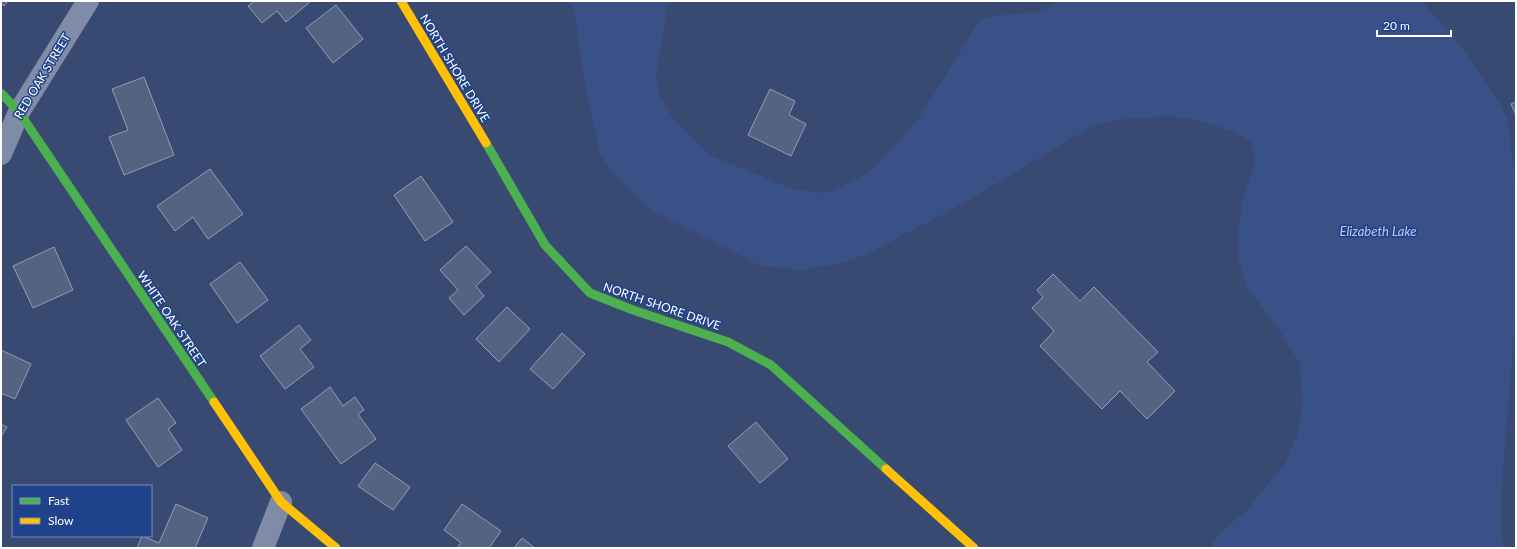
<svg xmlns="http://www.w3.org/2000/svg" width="1517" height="549" viewBox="0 0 1517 549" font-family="Lato,sans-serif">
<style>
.water{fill:#395186}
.building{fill:#546382;stroke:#939eb5}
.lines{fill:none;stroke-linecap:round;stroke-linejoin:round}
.street{stroke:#7f8ba7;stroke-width:22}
.fast{stroke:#4caf50;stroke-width:9}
.slow{stroke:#ffc107;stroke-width:9}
.labels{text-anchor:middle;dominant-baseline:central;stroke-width:3;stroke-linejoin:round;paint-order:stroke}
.street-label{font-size:12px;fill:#fff;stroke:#1f428b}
.water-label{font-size:13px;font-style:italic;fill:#b8ccf3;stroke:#1f428b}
</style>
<rect width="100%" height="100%" fill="#384a72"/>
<polygon class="water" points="570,1 668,1 656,74 660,97 674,120 712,156 790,188 816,193 834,191 872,170 917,121 978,23 987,17 1039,11 1060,1 1422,1 1466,53 1499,102 1508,120 1516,186 1516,312 1502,479 1501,530 1503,548 1209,548 1218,535 1245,512 1286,462 1299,430 1302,401 1300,364 1276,325 1246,286 1239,261 1238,230 1243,199 1256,161 1251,142 1234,132 1194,119 1166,116 1116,120 1091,127 962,204 865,255 838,264 801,270 761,266 653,212 612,172 600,153 583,74 575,15"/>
<g class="building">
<polygon points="1,1 8,1 4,6 1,3"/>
<polygon points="255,1 311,1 286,22 277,11 262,23 248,6"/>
<polygon points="336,5 363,39 333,63 306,28"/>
<polygon points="144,77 174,155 124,175 109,137 128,130 112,89"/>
<polygon points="770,89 795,101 789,115 806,124 791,156 748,135"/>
<polygon points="1516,102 1516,115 1511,104"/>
<polygon points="210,169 243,214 208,239 193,217 175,231 157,206"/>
<polygon points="421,176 453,222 425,241 394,195"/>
<polygon points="466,246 491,272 476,286 484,296 464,315 449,298 458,290 440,270"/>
<polygon points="54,247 73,290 33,308 13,266"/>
<polygon points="240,262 268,300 237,323 210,284"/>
<polygon points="1053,274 1080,301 1094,287 1158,352 1147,362 1175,391 1147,419 1120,391 1102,409 1040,346 1054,331 1032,308 1043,297 1037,290"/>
<polygon points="507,307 530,329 499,362 476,339"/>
<polygon points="299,325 311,340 300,349 314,367 285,389 260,356"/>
<polygon points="562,333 585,354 553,389 530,369"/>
<polygon points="1,350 31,364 15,399 1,393"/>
<polygon points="330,387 343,406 355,397 364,410 358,414 376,439 341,464 301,409"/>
<polygon points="158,398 176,423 168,429 182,450 158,467 126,420"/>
<polygon points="756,422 788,459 760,483 728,446"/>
<polygon points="1,424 7,427 1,437"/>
<polygon points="375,463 410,487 393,510 358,486"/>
<polygon points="176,504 208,518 195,548 137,548 142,536 159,543"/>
<polygon points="462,504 501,531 489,548 457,548 461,543 444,530"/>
<polygon points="522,538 535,548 514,548"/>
</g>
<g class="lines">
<g class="street">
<polyline points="1,154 19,112 88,1"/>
<polyline points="263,548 281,502"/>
</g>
<g class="fast">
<polyline points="1,93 19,112 214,402"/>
<polyline points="486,143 545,245 590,293 633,310 728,342 771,365 886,469"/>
</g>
<g class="slow">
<polyline points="401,1 486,143"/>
<polyline points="214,402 281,502 336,548"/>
<polyline points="886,469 974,548"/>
</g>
</g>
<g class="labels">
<g class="street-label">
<text transform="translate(455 68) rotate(59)">NORTH SHORE DRIVE</text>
<text transform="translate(42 76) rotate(-59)">RED OAK STREET</text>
<text transform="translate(662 306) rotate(19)">NORTH SHORE DRIVE</text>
<text transform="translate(172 319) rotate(56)">WHITE OAK STREET</text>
</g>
<g class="water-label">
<text x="1378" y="231">Elizabeth Lake</text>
</g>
</g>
<rect width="1517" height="549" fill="none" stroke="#ffffff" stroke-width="4"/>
<rect x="12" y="485" width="140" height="52" fill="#1f428b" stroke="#798eb9"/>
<rect x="20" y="498" width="20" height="6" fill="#4caf50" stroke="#798eb9"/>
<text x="48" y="505" font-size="12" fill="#ffffff">Fast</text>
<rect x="20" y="518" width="20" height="6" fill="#ffc107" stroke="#798eb9"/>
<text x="48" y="525" font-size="12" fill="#ffffff">Slow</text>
<path d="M1377 30v6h74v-6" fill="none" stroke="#ffffff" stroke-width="2"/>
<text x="1383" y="30" font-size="12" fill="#ffffff" stroke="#1f428b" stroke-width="3" paint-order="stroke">20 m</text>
</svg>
